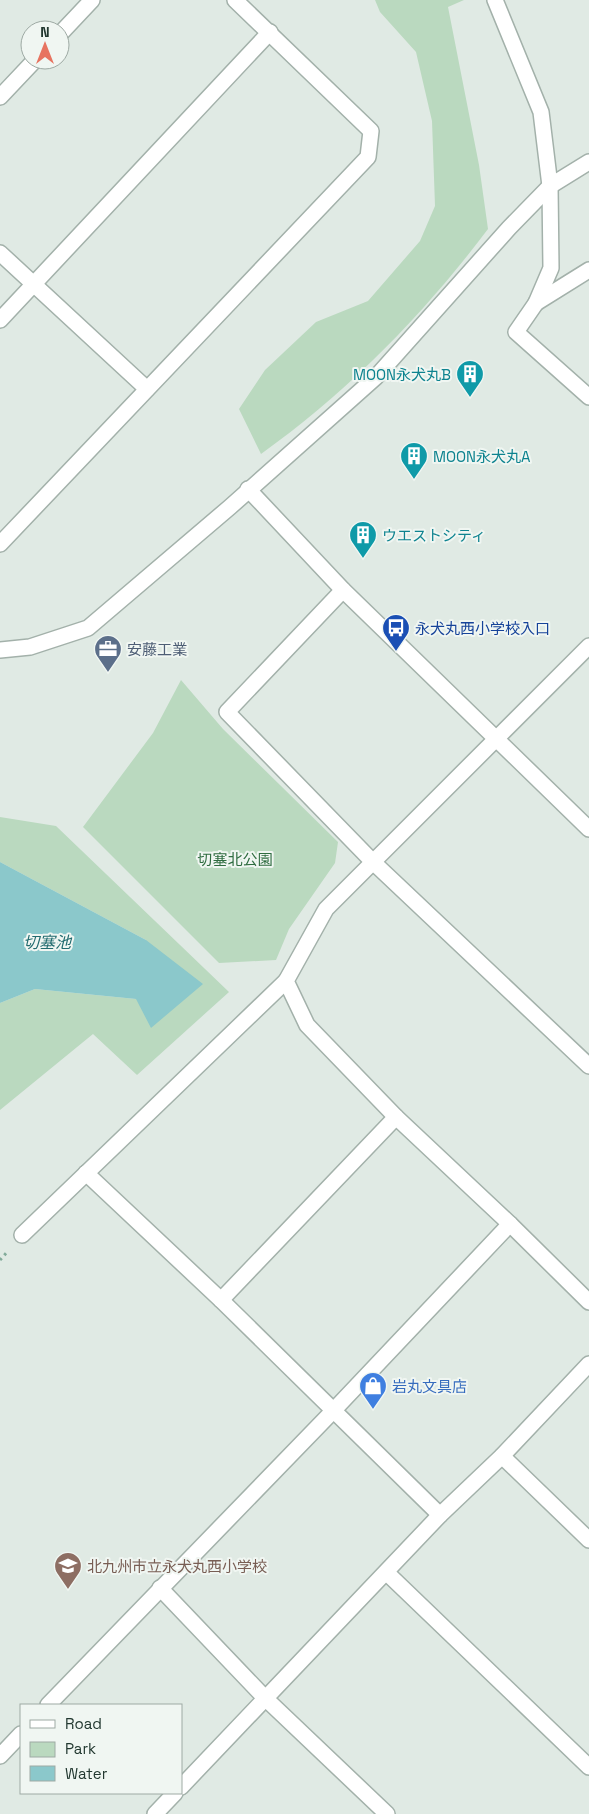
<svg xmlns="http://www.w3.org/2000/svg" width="589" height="1814" viewBox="0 0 589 1814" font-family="'Space Grotesk','Noto Sans JP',sans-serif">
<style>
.green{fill:#bad9bf}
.water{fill:#8bc8cb}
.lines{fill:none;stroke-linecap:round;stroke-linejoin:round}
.minor-casing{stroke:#a3b1aa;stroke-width:18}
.path{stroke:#82ab9a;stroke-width:3;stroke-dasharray:2.5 4;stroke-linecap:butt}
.minor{stroke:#fff;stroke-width:15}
.labels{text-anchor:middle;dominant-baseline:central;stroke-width:4;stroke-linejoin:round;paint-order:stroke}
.culture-label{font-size:15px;fill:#0d838f;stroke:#f0f6f2;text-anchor:start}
.transit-label{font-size:15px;fill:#164399;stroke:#f0f6f2;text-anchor:start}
.service-label{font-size:15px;fill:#4e5e75;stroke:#f0f6f2;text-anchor:start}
.park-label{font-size:15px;fill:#2f6c40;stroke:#f0f6f2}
.shop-label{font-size:15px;fill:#366cbe;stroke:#f0f6f2;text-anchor:start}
.education-label{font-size:15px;fill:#785e54;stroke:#f0f6f2;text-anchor:start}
.water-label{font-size:16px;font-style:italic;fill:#216b6f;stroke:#f0f6f2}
</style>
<rect width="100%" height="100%" fill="#e0eae4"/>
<g class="green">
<path d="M375,0H464L448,7L479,165L488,229C424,314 348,392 261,454L239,409L265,370L316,322L368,301L420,241L435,206L432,121L416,52L380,12Z"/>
<polygon points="181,680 223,729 338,842 335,863 289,929 276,960 219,963 83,827 153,733"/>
<polygon points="0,817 56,826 229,992 137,1075 93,1034 0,1110 0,1003 35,989 136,999 146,940 0,862"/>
</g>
<polygon class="water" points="0,862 146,940 203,984 151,1028 136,999 35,989 0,1003"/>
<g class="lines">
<defs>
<g id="minor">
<polyline points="495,0 541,112 550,186 551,268 536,303 516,332 589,397"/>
<polyline points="60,34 92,0"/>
<polyline points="0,97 35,60"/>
<polyline points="0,253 147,389"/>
<polyline points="536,303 589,270"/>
<polyline points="0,320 270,32"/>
<polyline points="248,489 343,590 589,829"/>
<polyline points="0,544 368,157 371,131 235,0"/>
<polyline points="343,590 227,712 373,862 589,1066"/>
<polyline points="589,646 326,909 286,981 307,1025 396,1117 510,1224 589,1302"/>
<polyline points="0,650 30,647 88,628 230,507 376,377 509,228 550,186 589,162"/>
<polyline points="86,1173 221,1300 440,1515"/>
<polyline points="22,1235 286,981"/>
<polyline points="221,1300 396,1117"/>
<polyline points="502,1456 589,1540"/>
<polyline points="387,1573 589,1767"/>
<polyline points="160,1588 265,1698 387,1814"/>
<polyline points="48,1705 333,1411 510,1224"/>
<polyline points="0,1756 21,1734"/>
<polyline points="181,1787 440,1515 502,1456 589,1364"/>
<polyline points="155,1814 175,1793"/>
</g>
</defs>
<use href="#minor" class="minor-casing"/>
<polyline class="path" points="0,1260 8,1251"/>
<use href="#minor" class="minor"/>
</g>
<defs>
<symbol id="building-pin" viewBox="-11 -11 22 30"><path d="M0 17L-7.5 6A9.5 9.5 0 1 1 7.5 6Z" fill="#0f9aa8" stroke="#f0f6f2"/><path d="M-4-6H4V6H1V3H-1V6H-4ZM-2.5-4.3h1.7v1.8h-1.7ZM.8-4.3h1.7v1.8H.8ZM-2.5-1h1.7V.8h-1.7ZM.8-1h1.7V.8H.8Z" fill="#fff"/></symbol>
<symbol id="bus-pin" viewBox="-11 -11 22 30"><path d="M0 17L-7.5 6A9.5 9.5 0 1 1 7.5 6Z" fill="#1a4fb4" stroke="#f0f6f2"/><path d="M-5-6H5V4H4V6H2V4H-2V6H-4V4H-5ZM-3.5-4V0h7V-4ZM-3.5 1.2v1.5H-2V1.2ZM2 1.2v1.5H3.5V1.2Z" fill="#fff"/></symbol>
<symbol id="office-pin" viewBox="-11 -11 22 30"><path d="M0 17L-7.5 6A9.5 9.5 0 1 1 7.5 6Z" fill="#5c6f8a" stroke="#f0f6f2"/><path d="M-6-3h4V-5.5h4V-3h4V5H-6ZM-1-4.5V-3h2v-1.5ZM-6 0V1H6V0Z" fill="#fff"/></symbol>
<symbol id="shop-pin" viewBox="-11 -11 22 30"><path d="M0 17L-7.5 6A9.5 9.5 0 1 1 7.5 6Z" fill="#3f7fe0" stroke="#f0f6f2"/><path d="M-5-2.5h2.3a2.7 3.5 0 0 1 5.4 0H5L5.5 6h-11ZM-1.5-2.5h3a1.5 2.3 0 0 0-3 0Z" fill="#fff"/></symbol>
<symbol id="school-pin" viewBox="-11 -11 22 30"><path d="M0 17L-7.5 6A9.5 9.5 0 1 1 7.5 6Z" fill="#8d6e63" stroke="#f0f6f2"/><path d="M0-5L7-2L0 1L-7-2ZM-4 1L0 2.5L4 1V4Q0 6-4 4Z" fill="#fff"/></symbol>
</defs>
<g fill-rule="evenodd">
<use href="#building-pin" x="454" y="358" width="32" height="43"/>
<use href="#building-pin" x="398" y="440" width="32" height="43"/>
<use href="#building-pin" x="347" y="519" width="32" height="43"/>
<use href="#bus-pin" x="380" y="612" width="32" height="43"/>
<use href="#office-pin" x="92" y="633" width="32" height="43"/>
<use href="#shop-pin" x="357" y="1370" width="32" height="43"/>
<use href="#school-pin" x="52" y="1550" width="32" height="43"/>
</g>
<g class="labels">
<g class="culture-label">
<text x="451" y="374" text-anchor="end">MOON永犬丸B</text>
<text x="433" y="456">MOON永犬丸A</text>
<text x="382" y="535">ウエストシティ</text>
</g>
<g class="transit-label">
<text x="415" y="628">永犬丸西小学校入口</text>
</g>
<g class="service-label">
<text x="127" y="649">安藤工業</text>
</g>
<g class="park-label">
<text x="235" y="859">切塞北公園</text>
</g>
<g class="shop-label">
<text x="392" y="1386">岩丸文具店</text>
</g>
<g class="education-label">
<text x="87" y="1566">北九州市立永犬丸西小学校</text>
</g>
<g class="water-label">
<text x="47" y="942">切塞池</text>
</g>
</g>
<rect x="20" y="1704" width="162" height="90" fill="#f0f6f2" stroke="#9eaaa4"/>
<rect x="30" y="1720" width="25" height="8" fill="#ffffff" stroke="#9eaaa4"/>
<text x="65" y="1729" font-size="15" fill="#223830">Road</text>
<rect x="30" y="1742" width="25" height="15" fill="#bad9bf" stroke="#9eaaa4"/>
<text x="65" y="1754" font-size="15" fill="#223830">Park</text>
<rect x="30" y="1766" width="25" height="15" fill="#8bc8cb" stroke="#9eaaa4"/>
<text x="65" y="1779" font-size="15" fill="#223830">Water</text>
<g transform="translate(45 45)"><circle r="24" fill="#f0f6f2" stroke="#9eaaa4"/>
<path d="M0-4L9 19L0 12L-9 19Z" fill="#e77360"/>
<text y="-8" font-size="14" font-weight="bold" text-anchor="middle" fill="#223830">N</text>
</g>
</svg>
